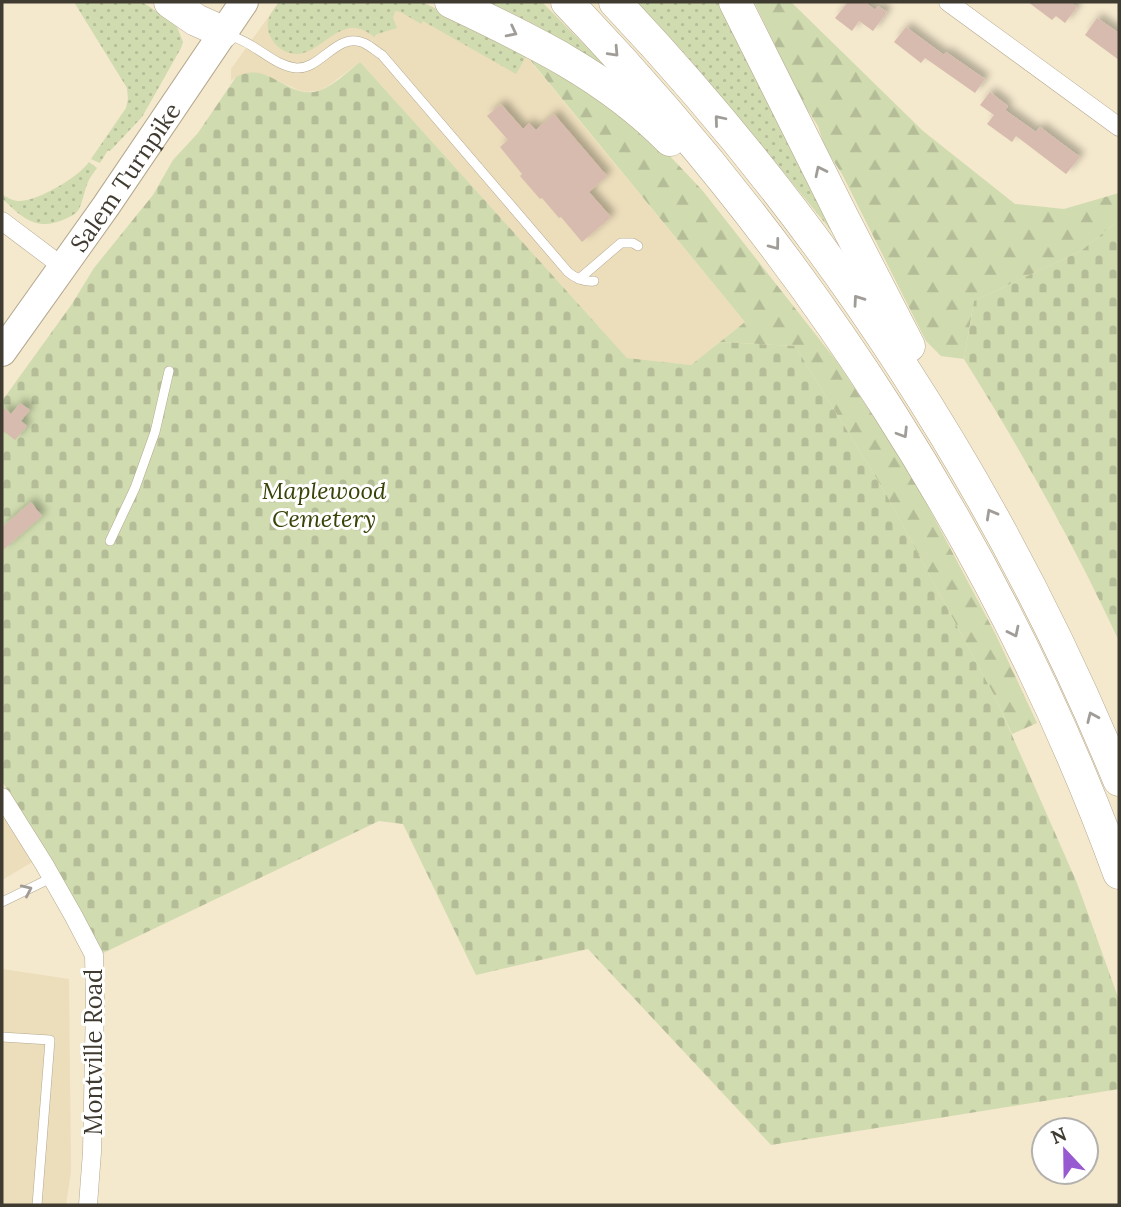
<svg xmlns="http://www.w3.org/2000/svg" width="1121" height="1207" viewBox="0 0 1121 1207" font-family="Lora,serif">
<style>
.built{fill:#ecddbb}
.grass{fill:url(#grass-dots)}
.forest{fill:url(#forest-firs)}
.cemetery{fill:url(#cemetery-stones)}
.building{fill:#d7bbae;filter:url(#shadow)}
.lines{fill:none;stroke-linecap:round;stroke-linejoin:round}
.service-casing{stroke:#b4a88f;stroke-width:10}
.minor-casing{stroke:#b4a88f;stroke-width:19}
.primary-casing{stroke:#b4a88f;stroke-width:30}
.motorway-casing{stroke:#b4a88f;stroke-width:33}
.service{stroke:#fff;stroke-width:9}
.minor{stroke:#fff;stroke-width:18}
.primary{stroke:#fff;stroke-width:28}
.motorway{stroke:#fff;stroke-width:32}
.oneway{stroke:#a09d98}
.labels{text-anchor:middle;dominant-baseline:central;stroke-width:6;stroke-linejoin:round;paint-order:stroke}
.street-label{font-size:24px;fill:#403b31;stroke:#fff}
.park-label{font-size:24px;font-style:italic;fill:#394307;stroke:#fff}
</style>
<defs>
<pattern id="grass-dots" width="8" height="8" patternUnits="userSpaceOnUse" patternTransform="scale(1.75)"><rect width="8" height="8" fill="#d0dbaf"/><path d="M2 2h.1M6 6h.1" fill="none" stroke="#b4bd97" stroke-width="1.8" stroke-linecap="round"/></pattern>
<pattern id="forest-firs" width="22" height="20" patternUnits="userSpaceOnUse" patternTransform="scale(1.75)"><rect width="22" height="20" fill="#d0dbaf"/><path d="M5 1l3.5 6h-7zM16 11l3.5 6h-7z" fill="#b4bd97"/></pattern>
<pattern id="cemetery-stones" width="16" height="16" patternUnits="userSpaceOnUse" patternTransform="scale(1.75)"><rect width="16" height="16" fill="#d0dbaf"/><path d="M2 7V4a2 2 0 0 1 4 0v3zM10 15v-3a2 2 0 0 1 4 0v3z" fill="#b4bd97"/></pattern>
<filter id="shadow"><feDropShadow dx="5" dy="-5" stdDeviation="3.5" flood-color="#0004"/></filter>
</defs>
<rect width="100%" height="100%" fill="#f4e8cd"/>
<g class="built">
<polygon points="279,2 422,2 533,57 531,62 745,322 691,365 627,358 360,62 328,86 321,90 306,92 298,90 268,76 236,77 231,81 231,69"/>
<polygon points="2,809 34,861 2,880"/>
<polygon points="2,969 69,979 71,1171 66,1205 2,1205"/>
</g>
<g class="grass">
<polygon points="74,2 142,2 173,22 177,27 183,42 181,48 142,117 110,151 108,150 100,163 91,159 126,108 128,99 127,88"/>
<path d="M279,2H422L528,53L516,74L423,21L421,24L401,12L395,11L393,18L397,28L377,34L374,37C367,31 359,27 349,28C332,32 322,46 306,52C292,58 276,49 270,36C264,21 271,13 279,2Z"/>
<polygon points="465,2 542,2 618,79"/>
<polygon points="637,2 721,2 843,245 726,102 686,55"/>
<path d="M89,162L97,168C94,172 90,177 88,182C84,191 83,201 79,209C76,214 70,217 65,219C37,232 22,218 2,198V194C6,197 11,200 17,201C35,203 79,177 89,162Z"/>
</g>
<g class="forest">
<polygon points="754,2 791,2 923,131 1015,204 1064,209 1119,193 1119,220 1081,251 974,301 964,359 941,356 926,341 842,174 825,148 818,126 790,83 775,45"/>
<polygon points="533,57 604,96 648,133 702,190 838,363 911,474 995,633 1037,723 1012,734 996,699 886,494 795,346 720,342 745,322 531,61"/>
</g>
<g class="cemetery">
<path d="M360,62L627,358L691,365L720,342L795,346L886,494L996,699L1077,883L1119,1000V1089L771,1145L588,949L476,975L403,824L379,821L99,955L74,902L2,781V401L72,304L94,268L153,195L173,160L198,133L236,77C267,60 285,96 314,92C331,89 347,72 360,62Z"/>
<path d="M1119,220V641C1074,544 1021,450 964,359L974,301L1081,251Z"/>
</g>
<g class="building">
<polygon points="848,2 865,2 875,10 878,6 887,12 873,31 859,21 852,31 835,18"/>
<polygon points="1028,2 1070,2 1077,7 1065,23 1056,16 1052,20"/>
<polygon points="1097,18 1119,33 1119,60 1085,35"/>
<polygon points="906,27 944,55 946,52 985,79 975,93 925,58 921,63 894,42"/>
<polygon points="990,92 1008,106 1005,110 1036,132 1040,127 1080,157 1066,174 1016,136 1012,142 987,124 994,115 980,105"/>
<polygon points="501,104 523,129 529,123 536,130 554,114 607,176 589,192 611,217 582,242 561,217 559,218 542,198 540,199 520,176 522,174 500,147 508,140 487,116"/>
<polygon points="20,403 30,410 21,421 27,426 15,440 2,430 2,406 11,414"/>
<polygon points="31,502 42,516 2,551 2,527"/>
</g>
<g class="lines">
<defs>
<g id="service">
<path d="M228,34C236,38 245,41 252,46C266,54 279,66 296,68C321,70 337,31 364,43C370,46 376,51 382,55L568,272C575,278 584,282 594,281"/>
<polyline points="579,279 621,243 633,243 638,246"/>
<polyline points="110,541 135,488 155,432 169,371"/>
<polyline points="2,902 51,878"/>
<polyline points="2,1037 50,1040 37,1205"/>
</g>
<g id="minor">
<polyline points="948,2 1119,127"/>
<polyline points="2,221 63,267"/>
<polyline points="2,797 44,864 73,915 94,955 95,1003 92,1152 88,1205"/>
</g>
<g id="primary">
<path id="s1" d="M2,352L106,206L244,2"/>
</g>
<g id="motorway">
<polyline points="170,2 196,20 223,32"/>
<path d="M451,2C531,40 607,76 670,140"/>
<path d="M567,2C806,251 1000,548 1119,873"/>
<path d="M615,2C829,228 1001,492 1119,780"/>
<polyline points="735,2 843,218 909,346"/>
</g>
</defs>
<use href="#service" class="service-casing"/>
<use href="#minor" class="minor-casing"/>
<use href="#primary" class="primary-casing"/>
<use href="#motorway" class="motorway-casing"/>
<use href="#service" class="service"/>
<use href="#minor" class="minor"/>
<use href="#primary" class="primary"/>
<use href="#motorway" class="motorway"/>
</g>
<defs><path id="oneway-chevron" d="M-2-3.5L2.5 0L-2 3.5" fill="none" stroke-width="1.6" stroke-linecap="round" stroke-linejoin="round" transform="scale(1.75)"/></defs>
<g class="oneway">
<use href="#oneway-chevron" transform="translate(512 32) rotate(27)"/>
<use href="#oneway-chevron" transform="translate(614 52) rotate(47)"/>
<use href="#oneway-chevron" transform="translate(719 120) rotate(-130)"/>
<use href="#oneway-chevron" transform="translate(820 171) rotate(-116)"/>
<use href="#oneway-chevron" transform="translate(775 245) rotate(53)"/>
<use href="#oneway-chevron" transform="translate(858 300) rotate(-125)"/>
<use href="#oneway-chevron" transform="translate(903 433) rotate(58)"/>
<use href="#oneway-chevron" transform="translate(991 514) rotate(-119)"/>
<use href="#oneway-chevron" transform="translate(1014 632) rotate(64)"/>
<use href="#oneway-chevron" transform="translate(1092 717) rotate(-114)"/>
<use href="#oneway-chevron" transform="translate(27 890) rotate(-25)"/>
</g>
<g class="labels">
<g class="street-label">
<text stroke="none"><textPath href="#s1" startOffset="214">Salem Turnpike</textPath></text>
<text transform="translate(93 1052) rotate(-90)">Montville Road</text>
</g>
<g class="park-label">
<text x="324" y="490">Maplewood<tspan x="324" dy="28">Cemetery</tspan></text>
</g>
</g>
<rect width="1121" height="1207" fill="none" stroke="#403b31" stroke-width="7"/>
<g transform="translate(1065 1151) rotate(338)"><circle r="33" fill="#ffffff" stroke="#b3b1ad" stroke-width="2"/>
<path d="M0-5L12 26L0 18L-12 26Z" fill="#985ad1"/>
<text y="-10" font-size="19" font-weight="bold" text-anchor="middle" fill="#403b31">N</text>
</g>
</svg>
